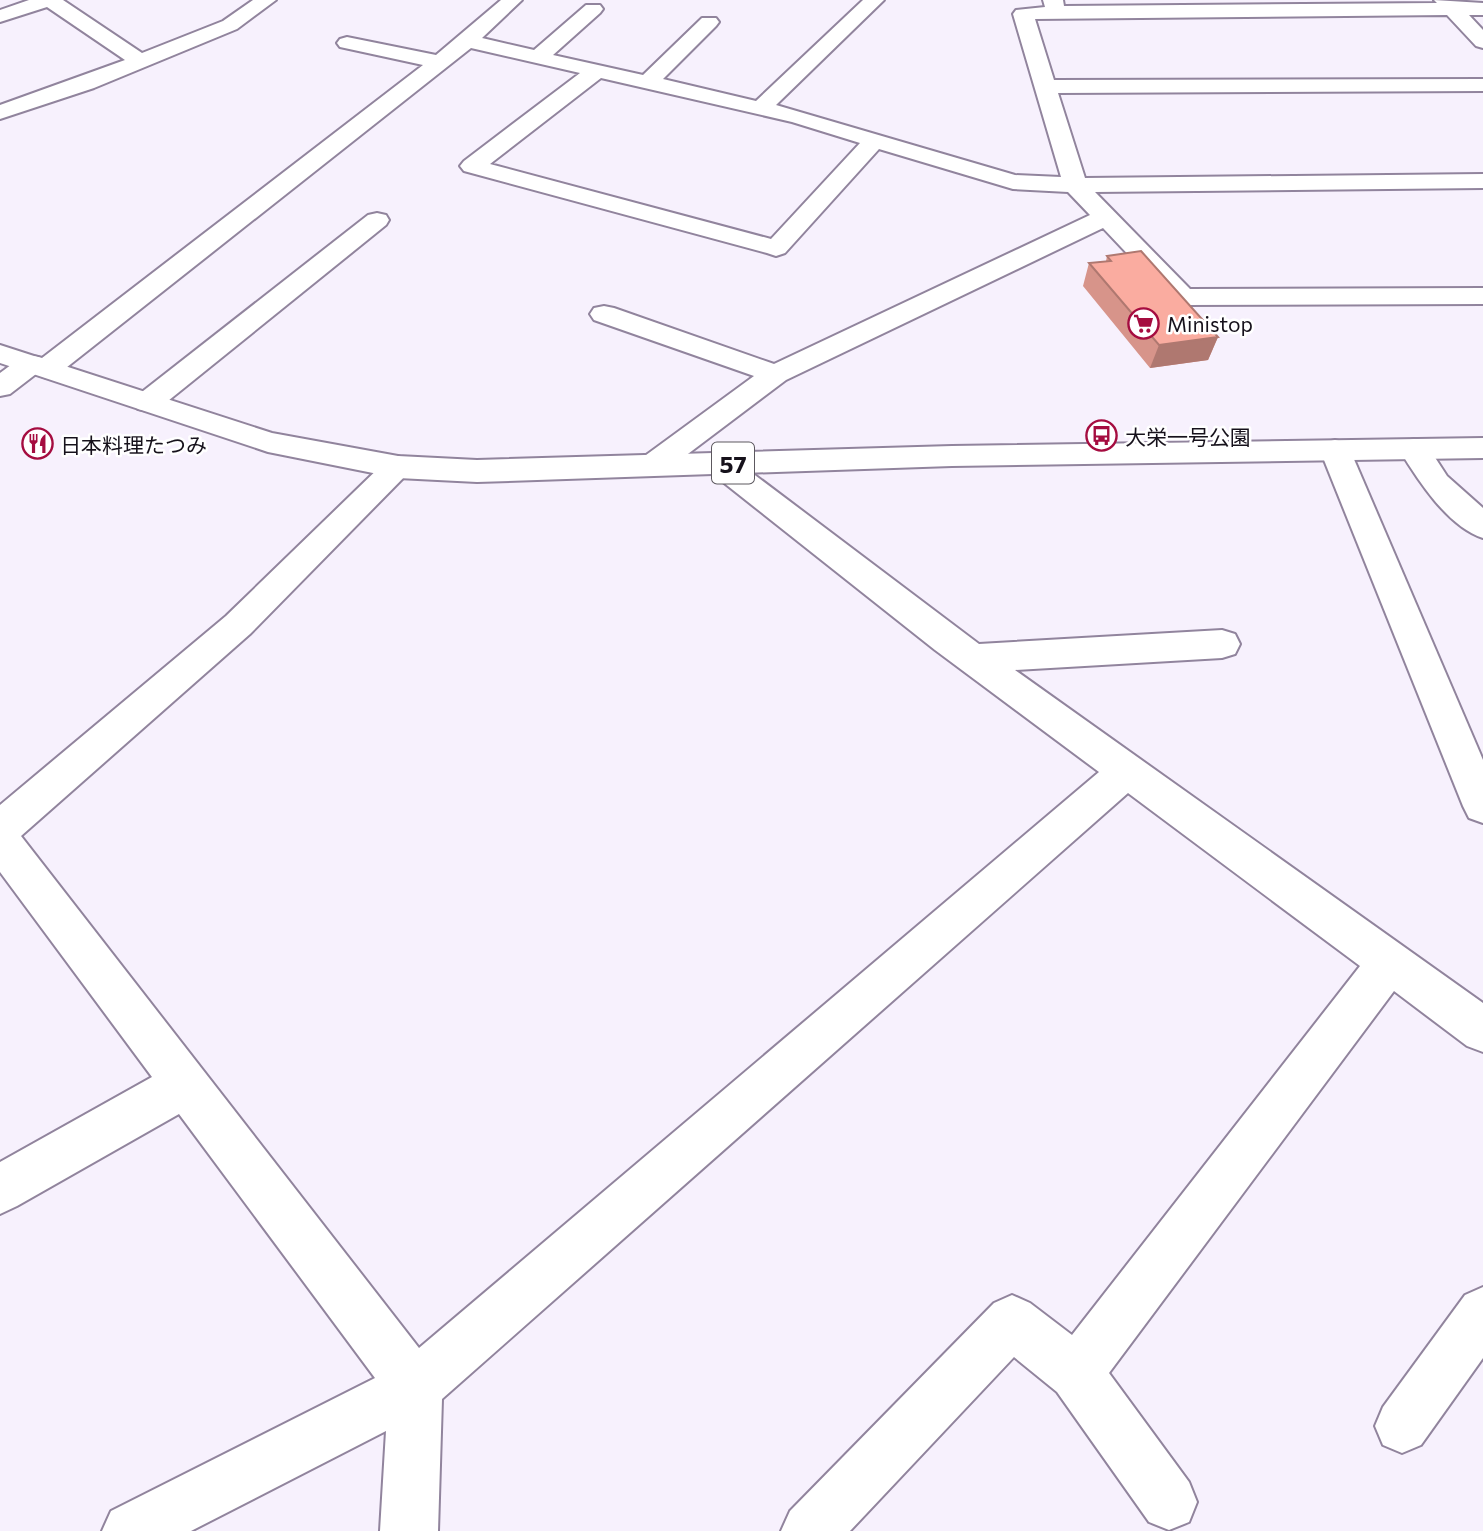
<svg xmlns="http://www.w3.org/2000/svg" width="1483" height="1531" viewBox="0 0 1483 1531" font-family="Commissioner,'Noto Sans JP',sans-serif">
<style>
.lines{fill:none;stroke-linecap:round;stroke-linejoin:round}
.minor-casing{stroke:#91849d;stroke-width:4}
.major-casing{stroke:#91849d;stroke-width:4}
.minor{fill:#fff;fill-rule:evenodd}
.major{fill:#fff;fill-rule:evenodd}
.wall{fill:#d7948a}
.shaded-wall{fill:#af7870}
.building{fill:#faaca0;stroke:#af7870;stroke-width:2}
.labels{text-anchor:middle;dominant-baseline:central;stroke-width:5;stroke-linejoin:round;paint-order:stroke}
.far-poi-label{font-size:21px;fill:#16111b;stroke:#fff;text-anchor:start}
.shield{fill:#fff;stroke:#5c585f;stroke-width:2}
.shield-label{font-size:24px;font-weight:bold;fill:#16111b}
</style>
<rect width="100%" height="100%" fill="#f7f1fd"/>
<g class="lines">
<defs>
<g id="minor">
<polygon points="29,0 63,0 142,53 223,21 253,0 276,0 237,29 94,88 0,119 0,105 125,60 47,7 0,22 0,10"/>
<path d="M501,0H522L482,38L534,50L586,5H600L603,9L600,13L553,55L643,75L702,18H716L719,22L716,26L663,79L756,101L863,0H884L776,105L1015,175L1061,177L1013,14L1016,10L1045,7L1043,0H1063L1064,6L1437,3L1434,0L1483,3V15H1469L1483,30V48L1476,46L1447,15L1035,19L1054,80L1483,79V91L1058,93L1085,178L1483,174V188L1095,192L1190,289L1483,288V304L1183,305L1174,303L1103,228L786,380L664,472L653,475L642,472L637,465L642,458L754,376L594,320L590,314L594,308L604,306L614,308L774,364L1090,215L1068,192L1013,189L879,149L785,253L776,256L767,253L464,171L460,166L464,161L580,73L471,48L57,375L47,378L36,374L10,394L0,396V373C14,363 25,352 42,358L423,65L340,47L337,43L340,39L347,37L436,55ZM601,78L792,122L860,143L771,239L490,164Z"/>
<polygon points="377,213 386,215 389,220 386,225 158,409 148,411 138,409 133,402 138,395 368,215"/>
<path d="M1414,439L1425,442L1447,476L1483,508V538C1448,527 1417,479 1399,449L1403,442Z"/>
<polygon points="1335,440 1346,443 1350,450 1483,760 1483,823 1469,818 1463,806 1320,450 1324,443"/>
<polygon points="720,454 731,457 979,644 1222,630 1235,634 1240,644 1235,654 1222,658 1015,670 1483,1003 1483,1052 1467,1046 1394,991 1109,1373 1189,1482 1197,1502 1189,1522 1169,1530 1149,1522 1057,1392 1014,1357 850,1531 781,1531 790,1511 994,1303 1012,1295 1030,1303 1072,1335 1360,966 1128,793 442,1399 438,1531 380,1531 386,1431 191,1531 102,1531 111,1511 375,1378 179,1114 17,1206 0,1214 0,1162 152,1077 0,872 0,805 226,616 387,460 398,456 409,460 414,467 250,634 21,836 419,1348 1099,772 935,650 709,471 704,464 709,457"/>
<polygon points="1483,1287 1483,1358 1421,1445 1402,1453 1383,1445 1375,1426 1383,1407 1465,1295"/>
</g>
<polygon id="major" points="0,345 272,433 398,456 477,460 952,446 1483,438 1483,458 952,466 477,482 398,478 268,452 0,363"/>
</defs>
<use href="#minor" class="minor-casing"/>
<use href="#major" class="major-casing"/>
<use href="#minor" class="minor"/>
<use href="#major" class="major"/>
</g>
<polygon class="wall" points="1107,256 1218,337 1208,360 1150,368 1083,286 1089,263 1106,261"/>
<polygon class="shaded-wall" points="1218,337 1208,360 1150,368 1159,345"/>
<polygon class="building" points="1141,251 1218,337 1159,345 1089,263 1111,261 1107,256"/>
<defs>
<symbol id="supermarket-ring" viewBox="-11 -11 22 22"><circle r="9.5" fill="#fff" stroke="#a50c40" stroke-width="1.5"/><path d="M-6-5.5h2.5l.6 2H6L4.5 2H-2.5L-4.4-4H-6ZM-1.5 3.2a1.3 1.3 0 1 0 .1 0ZM3 3.2a1.3 1.3 0 1 0 .1 0Z" fill="#a50c40"/></symbol>
<symbol id="bus-ring" viewBox="-11 -11 22 22"><circle r="9.5" fill="#fff" stroke="#a50c40" stroke-width="1.5"/><path d="M-5-6H5V4H4V6H2V4H-2V6H-4V4H-5ZM-3.5-4V0h7V-4ZM-3.5 1.2v1.5H-2V1.2ZM2 1.2v1.5H3.5V1.2Z" fill="#a50c40"/></symbol>
<symbol id="restaurant-ring" viewBox="-11 -11 22 22"><circle r="9.5" fill="#fff" stroke="#a50c40" stroke-width="1.5"/><path d="M-5-6h1v4h1v-4h1v4h1v-4h1v5L-1.5 .5V6h-2V.5L-5-1ZM5-6V6H3V1.5H1.5Q1.5-4 5-6Z" fill="#a50c40"/></symbol>
</defs>
<g fill-rule="evenodd">
<use href="#supermarket-ring" x="1126" y="306" width="35" height="35"/>
<use href="#bus-ring" x="1084" y="418" width="35" height="35"/>
<use href="#restaurant-ring" x="20" y="426" width="35" height="35"/>
</g>
<g class="labels">
<g class="far-poi-label">
<text x="1167" y="323">Ministop</text>
<text x="1125" y="436">大栄一号公園</text>
<text x="60" y="444">日本料理たつみ</text>
</g>
<rect class="shield" x="712" y="442.5" width="42" height="41" rx="5"/>
<g class="shield-label">
<text x="733" y="463">57</text>
</g>
</g>
</svg>
